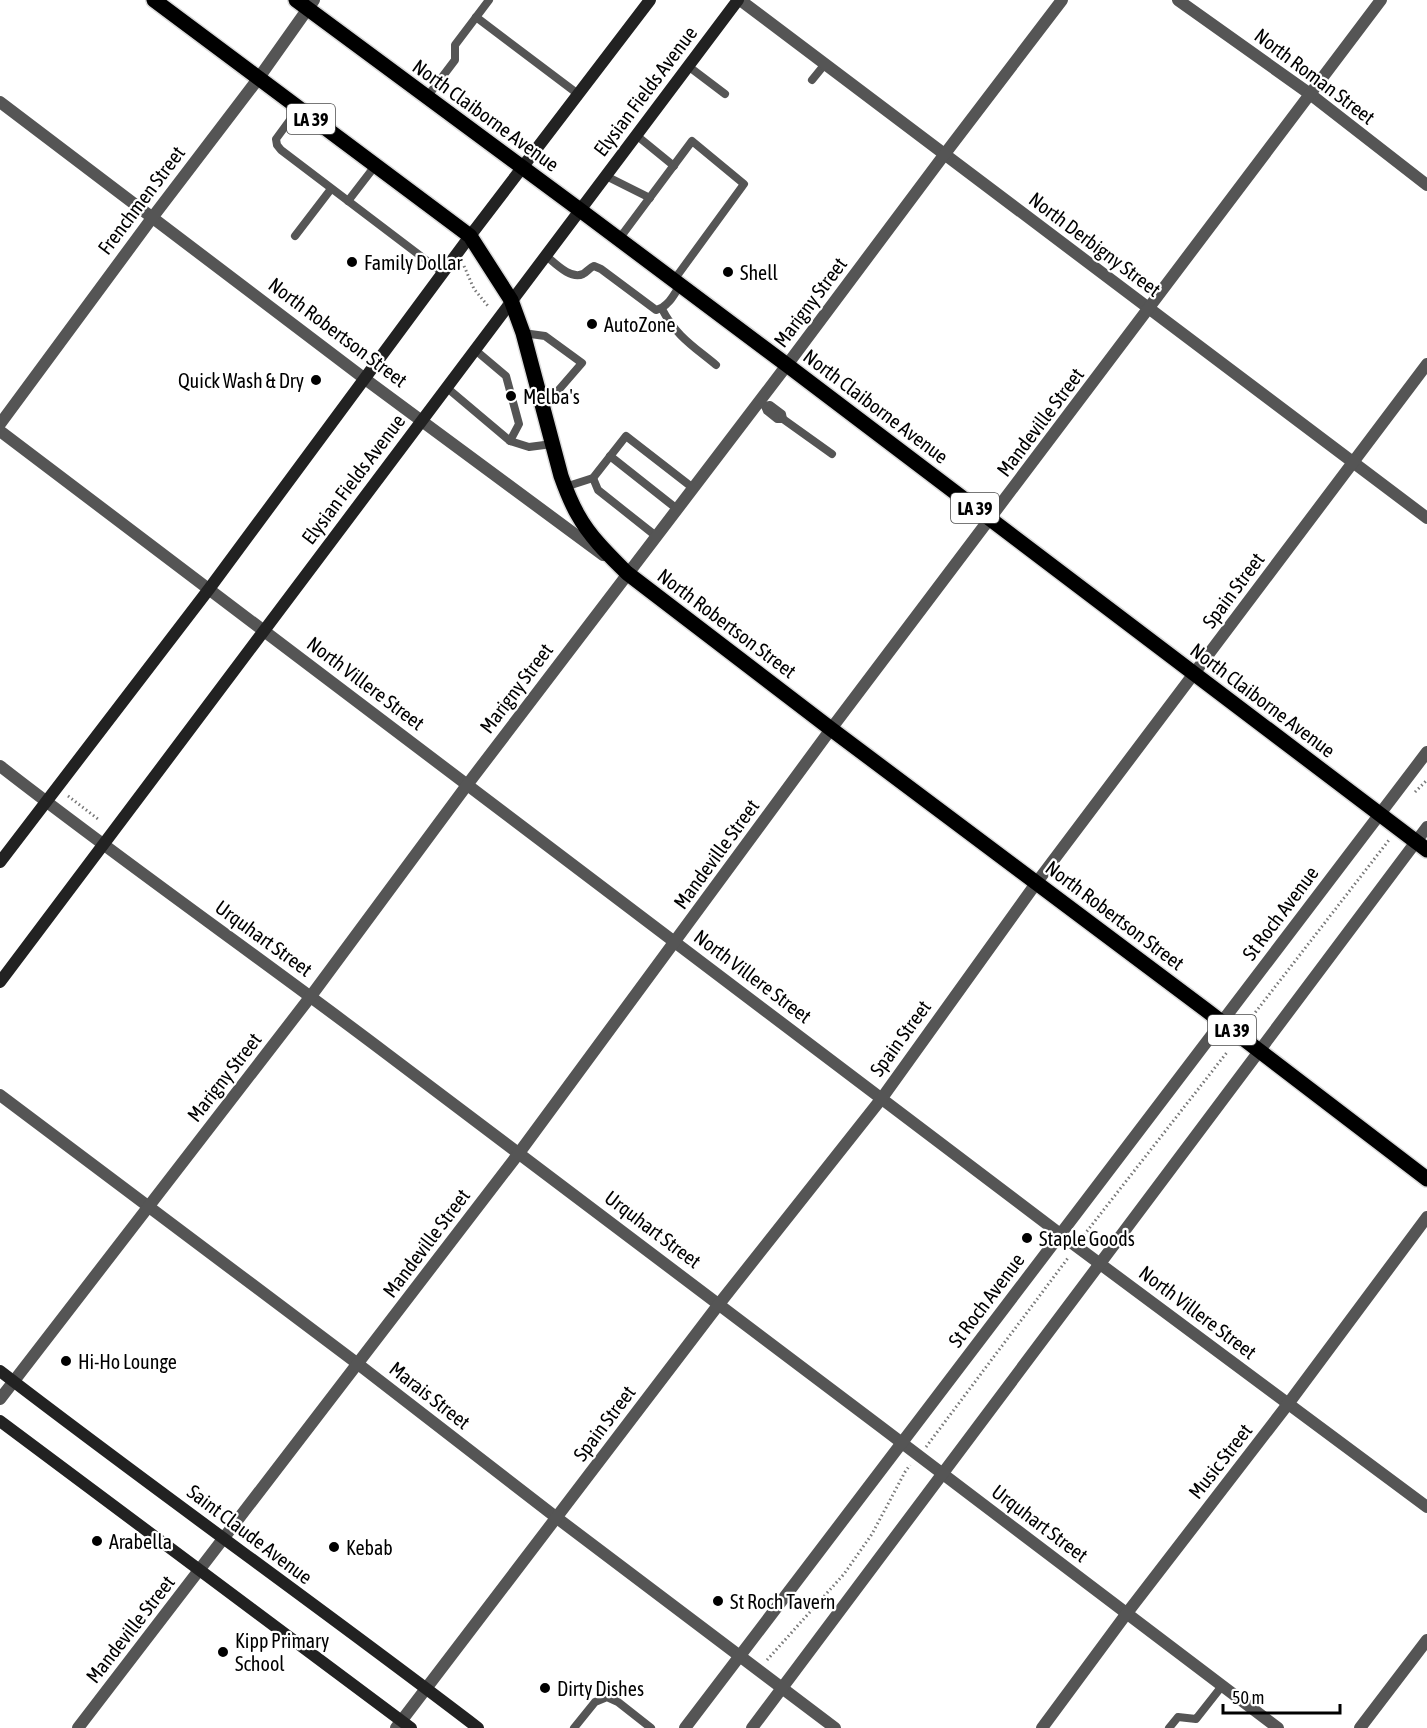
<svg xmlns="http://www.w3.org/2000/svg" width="1427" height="1728" viewBox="0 0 1427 1728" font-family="'Asap Condensed',sans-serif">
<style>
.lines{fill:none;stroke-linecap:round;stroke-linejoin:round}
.primary-casing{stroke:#dbdbdb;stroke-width:18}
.path{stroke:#777;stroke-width:3;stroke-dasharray:1.5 3;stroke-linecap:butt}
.service{stroke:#555;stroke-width:8}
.minor{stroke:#555;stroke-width:12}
.secondary{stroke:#222;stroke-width:12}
.primary{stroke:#000;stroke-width:15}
.poi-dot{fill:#000;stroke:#fff;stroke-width:2}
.labels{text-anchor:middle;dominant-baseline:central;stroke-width:4.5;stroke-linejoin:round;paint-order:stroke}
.shield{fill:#fff;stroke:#4c4c4c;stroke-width:1.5}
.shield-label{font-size:18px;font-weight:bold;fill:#000}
.street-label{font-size:20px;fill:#000;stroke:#fff}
.poi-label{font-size:20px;fill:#000;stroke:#fff;text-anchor:start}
</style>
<rect width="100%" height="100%" fill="#fff"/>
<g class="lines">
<defs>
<g id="primary">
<path d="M154,0L470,236L511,300L523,333L561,476C566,490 571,503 578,515C590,537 610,556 627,573L831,729L1206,1010L1427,1179"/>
<polyline points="296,0 580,210 787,365 1427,850"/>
</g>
</defs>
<use href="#primary" class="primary-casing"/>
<g class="path">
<polyline points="464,266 474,289 488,306"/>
<polyline points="1415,792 1427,780"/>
<polyline points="68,796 98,819"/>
<polyline points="1251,1025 1254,1014 1389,840"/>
<polyline points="1084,1235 1228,1051"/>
<polyline points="926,1447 1068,1258"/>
<polyline points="767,1660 844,1574 872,1534 905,1472 910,1465"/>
</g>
<g class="service">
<polyline points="476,17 578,94"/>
<polyline points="688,66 725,94"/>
<polyline points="812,80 825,64"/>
<polyline points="427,97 455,60 455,45 489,0"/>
<polyline points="298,109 276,139 277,145 281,150 443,273"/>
<polyline points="636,135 674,166"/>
<polyline points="606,176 650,198"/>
<polyline points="348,201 375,166"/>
<polyline points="295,236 331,189"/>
<polyline points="619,239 692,141 744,184 674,280"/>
<path d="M545,255C554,262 570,280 583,274C587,272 589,268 594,266L601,269L656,310C668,307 674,295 680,285"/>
<path d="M662,309C676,336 693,346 716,365"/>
<polyline points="523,333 545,336 582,363 543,408"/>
<polyline points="474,349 506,376 519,424 510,441"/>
<polyline points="446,387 510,441 529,447 552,444"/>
<polyline points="759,402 765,406 767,411 777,419 783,419 832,454"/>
<polyline points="765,406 770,405 782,414 783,419"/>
<polyline points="610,456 677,509"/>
<polyline points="593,478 598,490 656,536"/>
<polyline points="565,487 593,478 626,436 693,488"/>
<polyline points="574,1728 595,1702 607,1697 618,1702 651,1728"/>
<polyline points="1169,1728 1178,1717 1196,1719 1222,1686"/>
</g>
<g class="minor">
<polyline points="740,0 1427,518"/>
<polyline points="1178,0 1310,94 1427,185"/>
<polyline points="0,102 365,379 603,555"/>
<polyline points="0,424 152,218 258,79 314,0"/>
<polyline points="0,431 1076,1246 1427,1507"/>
<path d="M0,766C127,865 259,957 387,1054C685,1278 981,1503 1278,1728"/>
<polyline points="0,1095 358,1364 557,1518 835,1728"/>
<polyline points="0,1399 311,996 467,785 787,365 944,155 1062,0"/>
<polyline points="78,1728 519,1153 831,729 1381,0"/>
<polyline points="396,1728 719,1304 882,1098 1037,882 1427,364"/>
<polyline points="685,1728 1427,752"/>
<polyline points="752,1728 1427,827"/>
<polyline points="1042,1728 1127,1613 1288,1404 1427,1217"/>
<polyline points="1360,1728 1427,1640"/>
</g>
<g class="secondary">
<polyline points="0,862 209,589 470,236 650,0"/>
<polyline points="0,982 738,0"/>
<path d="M0,1371C157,1492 320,1607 478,1728"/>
<polyline points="0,1421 411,1728"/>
</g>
<use href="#primary" class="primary"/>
</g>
<g class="poi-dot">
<circle cx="352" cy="262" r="6"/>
<circle cx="728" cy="272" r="6"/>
<circle cx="592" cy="324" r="6"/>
<circle cx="316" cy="380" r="6"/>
<circle cx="511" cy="396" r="6"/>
<circle cx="1027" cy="1238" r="6"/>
<circle cx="66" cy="1361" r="6"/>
<circle cx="97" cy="1541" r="6"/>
<circle cx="334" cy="1547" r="6"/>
<circle cx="718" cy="1601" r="6"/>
<circle cx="223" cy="1652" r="6"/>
<circle cx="545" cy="1688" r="6"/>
</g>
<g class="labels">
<g class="shield">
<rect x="287" y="104" width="48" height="30" rx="4.5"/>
<rect x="951" y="493" width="48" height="30" rx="4.5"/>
<rect x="1208" y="1015" width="48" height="30" rx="4.5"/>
</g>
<g class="shield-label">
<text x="311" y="119">LA 39</text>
<text x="975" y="508">LA 39</text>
<text x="1232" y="1030">LA 39</text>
</g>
<g class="street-label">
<text transform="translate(1315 76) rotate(37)">North Roman Street</text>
<text transform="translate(645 91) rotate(-53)">Elysian Fields Avenue</text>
<text transform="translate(486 115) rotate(36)">North Claiborne Avenue</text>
<text transform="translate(141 200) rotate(-53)">Frenchmen Street</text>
<text transform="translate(1095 244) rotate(37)">North Derbigny Street</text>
<text transform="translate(810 302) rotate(-53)">Marigny Street</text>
<text transform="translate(338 332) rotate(37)">North Robertson Street</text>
<text transform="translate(876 406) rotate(37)">North Claiborne Avenue</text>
<text transform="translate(1040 422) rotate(-53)">Mandeville Street</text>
<text transform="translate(353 479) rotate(-53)">Elysian Fields Avenue</text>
<text transform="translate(1233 590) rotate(-53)">Spain Street</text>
<text transform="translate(727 623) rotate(37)">North Robertson Street</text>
<text transform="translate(366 683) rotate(37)">North Villere Street</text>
<text transform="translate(516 688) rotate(-53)">Marigny Street</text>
<text transform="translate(1263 700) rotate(37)">North Claiborne Avenue</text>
<text transform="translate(716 854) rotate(-54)">Mandeville Street</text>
<text transform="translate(1280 913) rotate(-53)">St Roch Avenue</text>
<text transform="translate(1115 915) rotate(37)">North Robertson Street</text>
<text transform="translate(264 938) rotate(36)">Urquhart Street</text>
<text transform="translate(753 976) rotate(37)">North Villere Street</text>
<text transform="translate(900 1038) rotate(-54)">Spain Street</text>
<text transform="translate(224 1077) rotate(-52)">Marigny Street</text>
<text transform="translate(653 1229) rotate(37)">Urquhart Street</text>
<text transform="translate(426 1243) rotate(-53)">Mandeville Street</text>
<text transform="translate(986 1300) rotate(-53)">St Roch Avenue</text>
<text transform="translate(1198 1312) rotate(37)">North Villere Street</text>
<text transform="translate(430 1395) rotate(38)">Marais Street</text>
<text transform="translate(604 1423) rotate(-53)">Spain Street</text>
<text transform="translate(1220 1461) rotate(-52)">Music Street</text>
<text transform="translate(1040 1523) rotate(37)">Urquhart Street</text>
<text transform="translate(250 1534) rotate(37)">Saint Claude Avenue</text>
<text transform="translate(130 1629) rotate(-52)">Mandeville Street</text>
</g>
<g class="poi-label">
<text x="364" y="262">Family Dollar</text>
<text x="740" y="272">Shell</text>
<text x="604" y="324">AutoZone</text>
<text x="304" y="380" text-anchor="end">Quick Wash &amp; Dry</text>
<text x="523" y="396">Melba's</text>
<text x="1039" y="1238">Staple Goods</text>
<text x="78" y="1361">Hi-Ho Lounge</text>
<text x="109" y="1541">Arabella</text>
<text x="346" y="1547">Kebab</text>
<text x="730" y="1601">St Roch Tavern</text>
<text x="235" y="1640">Kipp Primary<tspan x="235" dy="23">School</tspan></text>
<text x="557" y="1688">Dirty Dishes</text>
</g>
</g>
<path d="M1223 1704v9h117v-9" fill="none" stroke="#000000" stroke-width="3"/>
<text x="1232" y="1704" font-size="18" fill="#000000" stroke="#ffffff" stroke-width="4.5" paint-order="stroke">50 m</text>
</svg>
